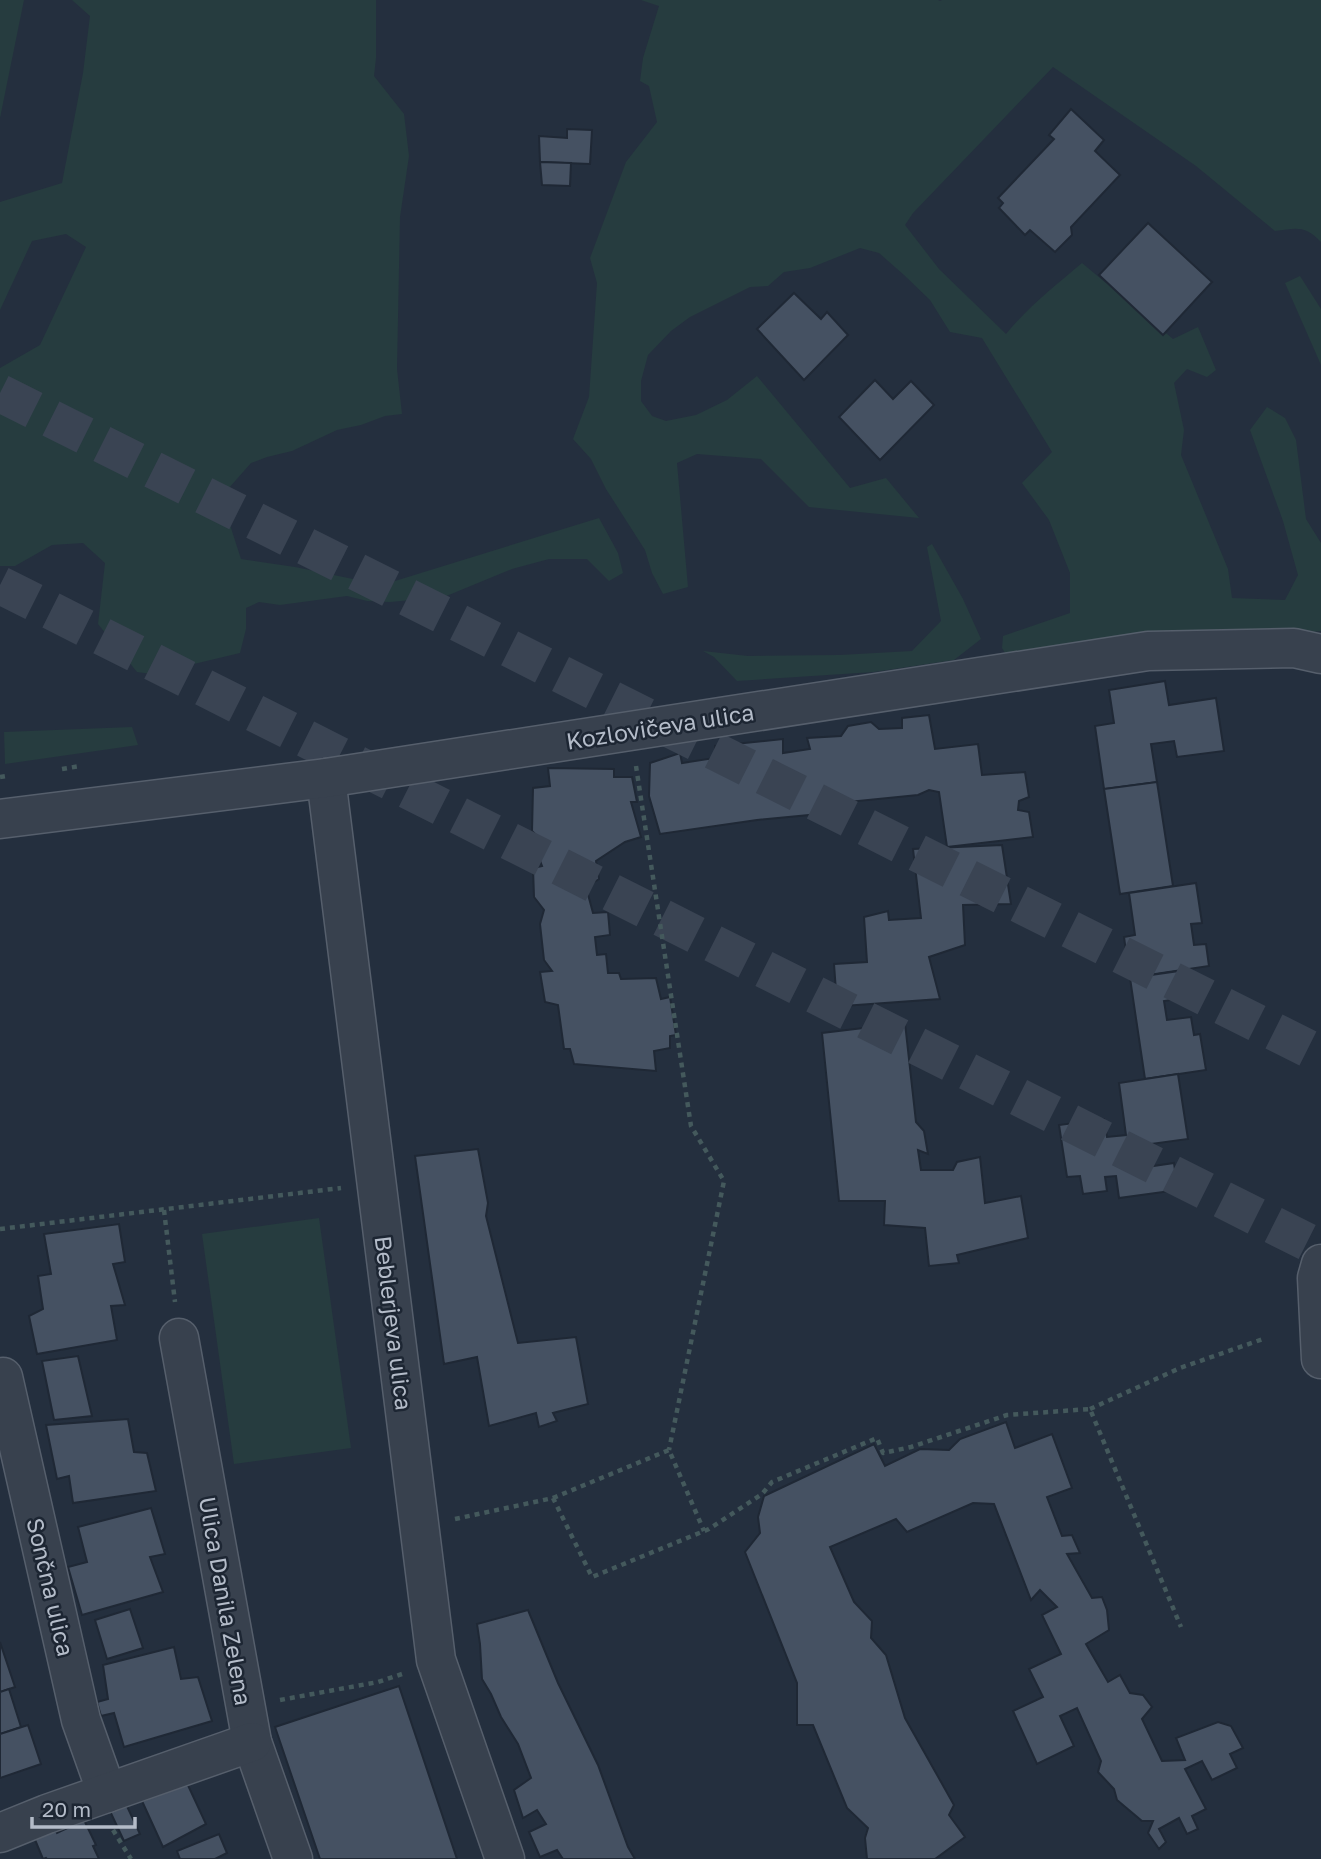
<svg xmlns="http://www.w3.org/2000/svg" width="1321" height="1859" viewBox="0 0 1321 1859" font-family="'Golos Text',sans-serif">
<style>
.green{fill:#263c3f}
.building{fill:#455162;stroke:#1f2835;stroke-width:2}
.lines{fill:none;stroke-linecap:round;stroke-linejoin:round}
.highway-tunnel{stroke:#3a4453;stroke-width:38;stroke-dasharray:38 19;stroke-linecap:butt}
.minor-casing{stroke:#565f6c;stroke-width:41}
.path{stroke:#44595c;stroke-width:4.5;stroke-dasharray:5 5;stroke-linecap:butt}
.minor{stroke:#38414e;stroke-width:38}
.labels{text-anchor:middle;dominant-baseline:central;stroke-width:5;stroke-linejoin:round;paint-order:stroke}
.street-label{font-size:23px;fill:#b4bcc9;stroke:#1d2633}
</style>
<rect width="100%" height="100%" fill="#242f3e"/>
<g class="green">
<polygon points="0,0 24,0 0,118"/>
<polygon points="72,0 376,0 376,58 374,76 404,114 409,156 400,217 397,369 402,414 385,416 361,425 337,430 292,451 267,457 251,463 221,497 241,559 295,567 382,585 599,518 618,553 623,573 609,581 587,559 549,559 512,569 444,597 390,602 367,601 347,596 280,605 259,602 246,608 246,629 240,653 152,674 137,672 98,624 105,563 83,543 52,545 15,566 0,566 0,368 40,345 86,247 66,234 32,241 0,310 0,202 62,183 83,73 90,16"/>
<path d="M641,0H938L940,1L942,0H1321V242C1305,225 1297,228 1275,231L1196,166L1053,67L913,213L905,225L939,269L1006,334C1028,307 1056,285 1082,263L1173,339L1198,327L1216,370L1207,377L1187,369L1174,383L1184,430L1181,455L1228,569L1232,598L1285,600L1298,575L1283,521L1250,430L1267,407L1285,418L1296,440L1306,519L1321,543V631L1013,666L1002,648L1003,636L1070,613V573L1049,520L1022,483L1052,452L982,338L950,332L930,300L904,275L879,253L860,248L810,268L784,272L768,286L750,287L690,317L671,331L648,355L641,381V401L652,416L666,421L696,415L727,400L757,376L850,488L886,478L919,518L809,507L761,459L697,454L677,463L688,587L663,594L652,573L645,550L606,489L591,459L573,439L589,397L597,283L590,258L626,162L657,122L649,86L640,81L643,58L659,6Z"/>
<polygon points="1300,276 1321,309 1321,365 1285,283"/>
<polygon points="932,544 963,599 981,639 954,660 874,672 737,681 714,657 703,651 748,656 840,655 912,651 941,621 927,547"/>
<polygon points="132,727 138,745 5,764 4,732"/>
<polygon points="319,1218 351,1448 234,1464 202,1234"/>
</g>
<g class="building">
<polygon points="1071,109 1104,140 1095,151 1120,175 1071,227 1072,235 1055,252 1030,230 1025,235 999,208 1003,203 998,198 1054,139 1049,135"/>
<polygon points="567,129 592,130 590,164 540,162 539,136 567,138"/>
<polygon points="540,162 571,163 570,186 542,185"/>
<polygon points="1148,223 1212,282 1163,335 1099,275"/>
<polygon points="794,293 821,319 827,312 848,335 804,380 757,329"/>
<polygon points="875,380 893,399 911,381 934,405 880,460 839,417"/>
<polygon points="1165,681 1169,705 1216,698 1224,751 1177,757 1174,741 1151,744 1157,782 1104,789 1095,726 1114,723 1109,690"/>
<polygon points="929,715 935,749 978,744 982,775 1025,772 1029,797 1019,801 1018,810 1029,812 1033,837 947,847 939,792 929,790 918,795 827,804 830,813 757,820 660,834 649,796 650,763 680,753 682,763 715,758 715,746 783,739 783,753 810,749 807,738 841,736 848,726 871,722 879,729 902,728 902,718"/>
<polygon points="548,768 614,769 614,777 632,777 637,802 631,802 641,837 625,842 596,861 599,879 586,887 593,913 608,912 610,935 595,937 597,955 606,954 608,973 619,973 621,979 656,978 661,999 670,997 676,1035 670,1036 670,1048 654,1051 656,1071 574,1064 570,1049 564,1049 558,1005 545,1002 540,972 552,971 544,960 540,924 544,910 534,897 533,868 542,866 533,842 542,841 532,831 533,788 550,786"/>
<polygon points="1157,782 1173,886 1120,894 1104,789"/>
<polygon points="1002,845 1011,904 963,905 965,945 929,957 940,999 843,1006 837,1005 834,964 867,962 864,917 888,911 889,920 921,918 913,849"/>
<polygon points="1196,883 1202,923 1191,924 1194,945 1206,944 1209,966 1142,976 1140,965 1128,967 1124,937 1135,935 1129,893"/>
<polygon points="1186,970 1190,997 1164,1001 1167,1020 1191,1017 1194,1035 1200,1034 1206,1070 1145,1079 1130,978"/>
<polygon points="905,1023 916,1122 924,1131 928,1154 918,1150 921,1170 953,1170 957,1162 980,1157 985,1203 1021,1196 1028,1238 957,1255 959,1263 929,1266 925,1228 884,1225 885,1201 839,1201 822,1033"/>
<polygon points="1178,1074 1188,1139 1143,1145 1146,1167 1174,1163 1178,1190 1119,1198 1116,1176 1105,1177 1107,1191 1083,1194 1080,1176 1067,1177 1059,1125 1104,1119 1107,1137 1126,1135 1119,1083"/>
<polygon points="478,1149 488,1203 486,1216 518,1343 576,1337 588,1404 553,1413 557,1421 539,1427 536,1413 489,1426 477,1357 444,1364 415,1156"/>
<polygon points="119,1224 125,1262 113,1264 125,1305 111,1306 117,1340 37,1354 29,1316 43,1309 38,1276 51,1274 44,1234"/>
<polygon points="78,1356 92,1416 54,1420 42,1361"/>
<polygon points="128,1419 134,1452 147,1453 156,1491 73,1503 69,1476 57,1479 46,1425"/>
<polygon points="1006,1422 1015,1448 1052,1434 1072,1488 1047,1497 1062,1536 1072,1535 1080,1553 1067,1554 1092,1598 1102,1597 1107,1610 1109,1630 1086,1644 1108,1682 1120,1675 1130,1693 1143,1695 1152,1707 1142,1719 1162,1761 1185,1760 1176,1738 1218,1722 1231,1726 1243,1748 1230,1754 1237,1768 1212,1780 1202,1761 1185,1769 1206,1809 1192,1816 1198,1829 1187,1834 1179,1818 1159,1829 1166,1842 1159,1849 1148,1833 1153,1821 1142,1821 1117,1800 1114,1789 1098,1772 1101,1761 1077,1708 1060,1716 1074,1746 1037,1764 1013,1711 1043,1697 1029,1669 1061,1654 1042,1615 1057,1607 1040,1590 1031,1600 994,1504 973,1503 907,1532 896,1519 830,1547 854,1602 872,1621 871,1638 886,1655 905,1718 954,1805 949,1815 965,1837 935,1859 867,1859 865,1838 868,1828 847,1808 813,1725 797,1725 797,1683 745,1552 760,1533 758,1517 764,1496 874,1444 885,1466 920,1449 949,1450 960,1439"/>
<polygon points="151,1508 165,1554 150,1557 163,1592 82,1615 68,1567 87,1562 78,1527"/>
<polygon points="130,1609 143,1648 107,1659 95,1620"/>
<polygon points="528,1610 558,1683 598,1765 628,1847 635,1859 563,1859 557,1850 540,1857 529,1832 546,1824 537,1810 523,1818 514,1790 531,1778 518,1744 501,1717 491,1694 482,1679 480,1644 477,1624"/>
<polygon points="0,1642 15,1687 0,1692"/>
<polygon points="174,1647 181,1679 198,1677 212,1721 124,1747 114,1713 101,1716 97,1702 108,1699 103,1665"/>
<polygon points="399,1686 457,1859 320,1859 275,1727"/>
<polygon points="9,1689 21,1727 0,1734 0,1692"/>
<polygon points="28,1725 41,1764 0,1778 0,1734"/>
<polygon points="186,1781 206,1824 163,1847 142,1801"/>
<polygon points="125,1802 140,1834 124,1841 109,1809"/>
<polygon points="84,1820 96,1845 93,1846 99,1859 47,1859 46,1858 43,1859 33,1835 53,1826 57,1833"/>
<polygon points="219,1834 227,1853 215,1859 180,1859 177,1851"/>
</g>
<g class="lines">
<g class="highway-tunnel">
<polyline points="0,393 1321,1055"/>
<polyline points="0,585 1321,1249"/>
</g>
<defs>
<g id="minor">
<polyline points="326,778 436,1660 505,1859"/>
<polyline points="0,819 326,778 1148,651 1294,648 1321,654"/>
<polyline points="1321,1264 1317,1278 1321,1359"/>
<polyline points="179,1338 252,1742 293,1859"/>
<polyline points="3,1377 81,1720 107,1793"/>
<polyline points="0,1833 47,1814 252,1742"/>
</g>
</defs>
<use href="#minor" class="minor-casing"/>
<g class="path">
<polyline points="636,766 691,1126 724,1181 669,1450"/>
<polyline points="62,769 80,766"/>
<polyline points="0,777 6,776"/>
<polyline points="164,1210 175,1302"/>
<polyline points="0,1229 341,1188"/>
<polyline points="1090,1409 1180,1368 1263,1339"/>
<polyline points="553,1498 669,1450 704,1531"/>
<polyline points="455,1519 553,1498 592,1577 709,1529 762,1494 772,1482 877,1438 883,1453 911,1447 1007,1415 1090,1409 1181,1627"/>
<polyline points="280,1700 378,1682 402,1674"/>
<polyline points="113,1830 131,1859"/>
</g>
<use href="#minor" class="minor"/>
</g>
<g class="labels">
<g class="street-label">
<text transform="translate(660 726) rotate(-9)">Kozlovičeva ulica</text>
<text transform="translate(394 1323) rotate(83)">Beblerjeva ulica</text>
<text transform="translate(51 1587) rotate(77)">Sončna ulica</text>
<text transform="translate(226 1601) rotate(80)">Ulica Danila Zelena</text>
</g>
</g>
<path d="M32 1817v10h103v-10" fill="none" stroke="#b4bcc9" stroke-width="3.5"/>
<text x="42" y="1817" font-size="21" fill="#b4bcc9" stroke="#1d2633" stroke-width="5" paint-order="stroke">20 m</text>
</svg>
